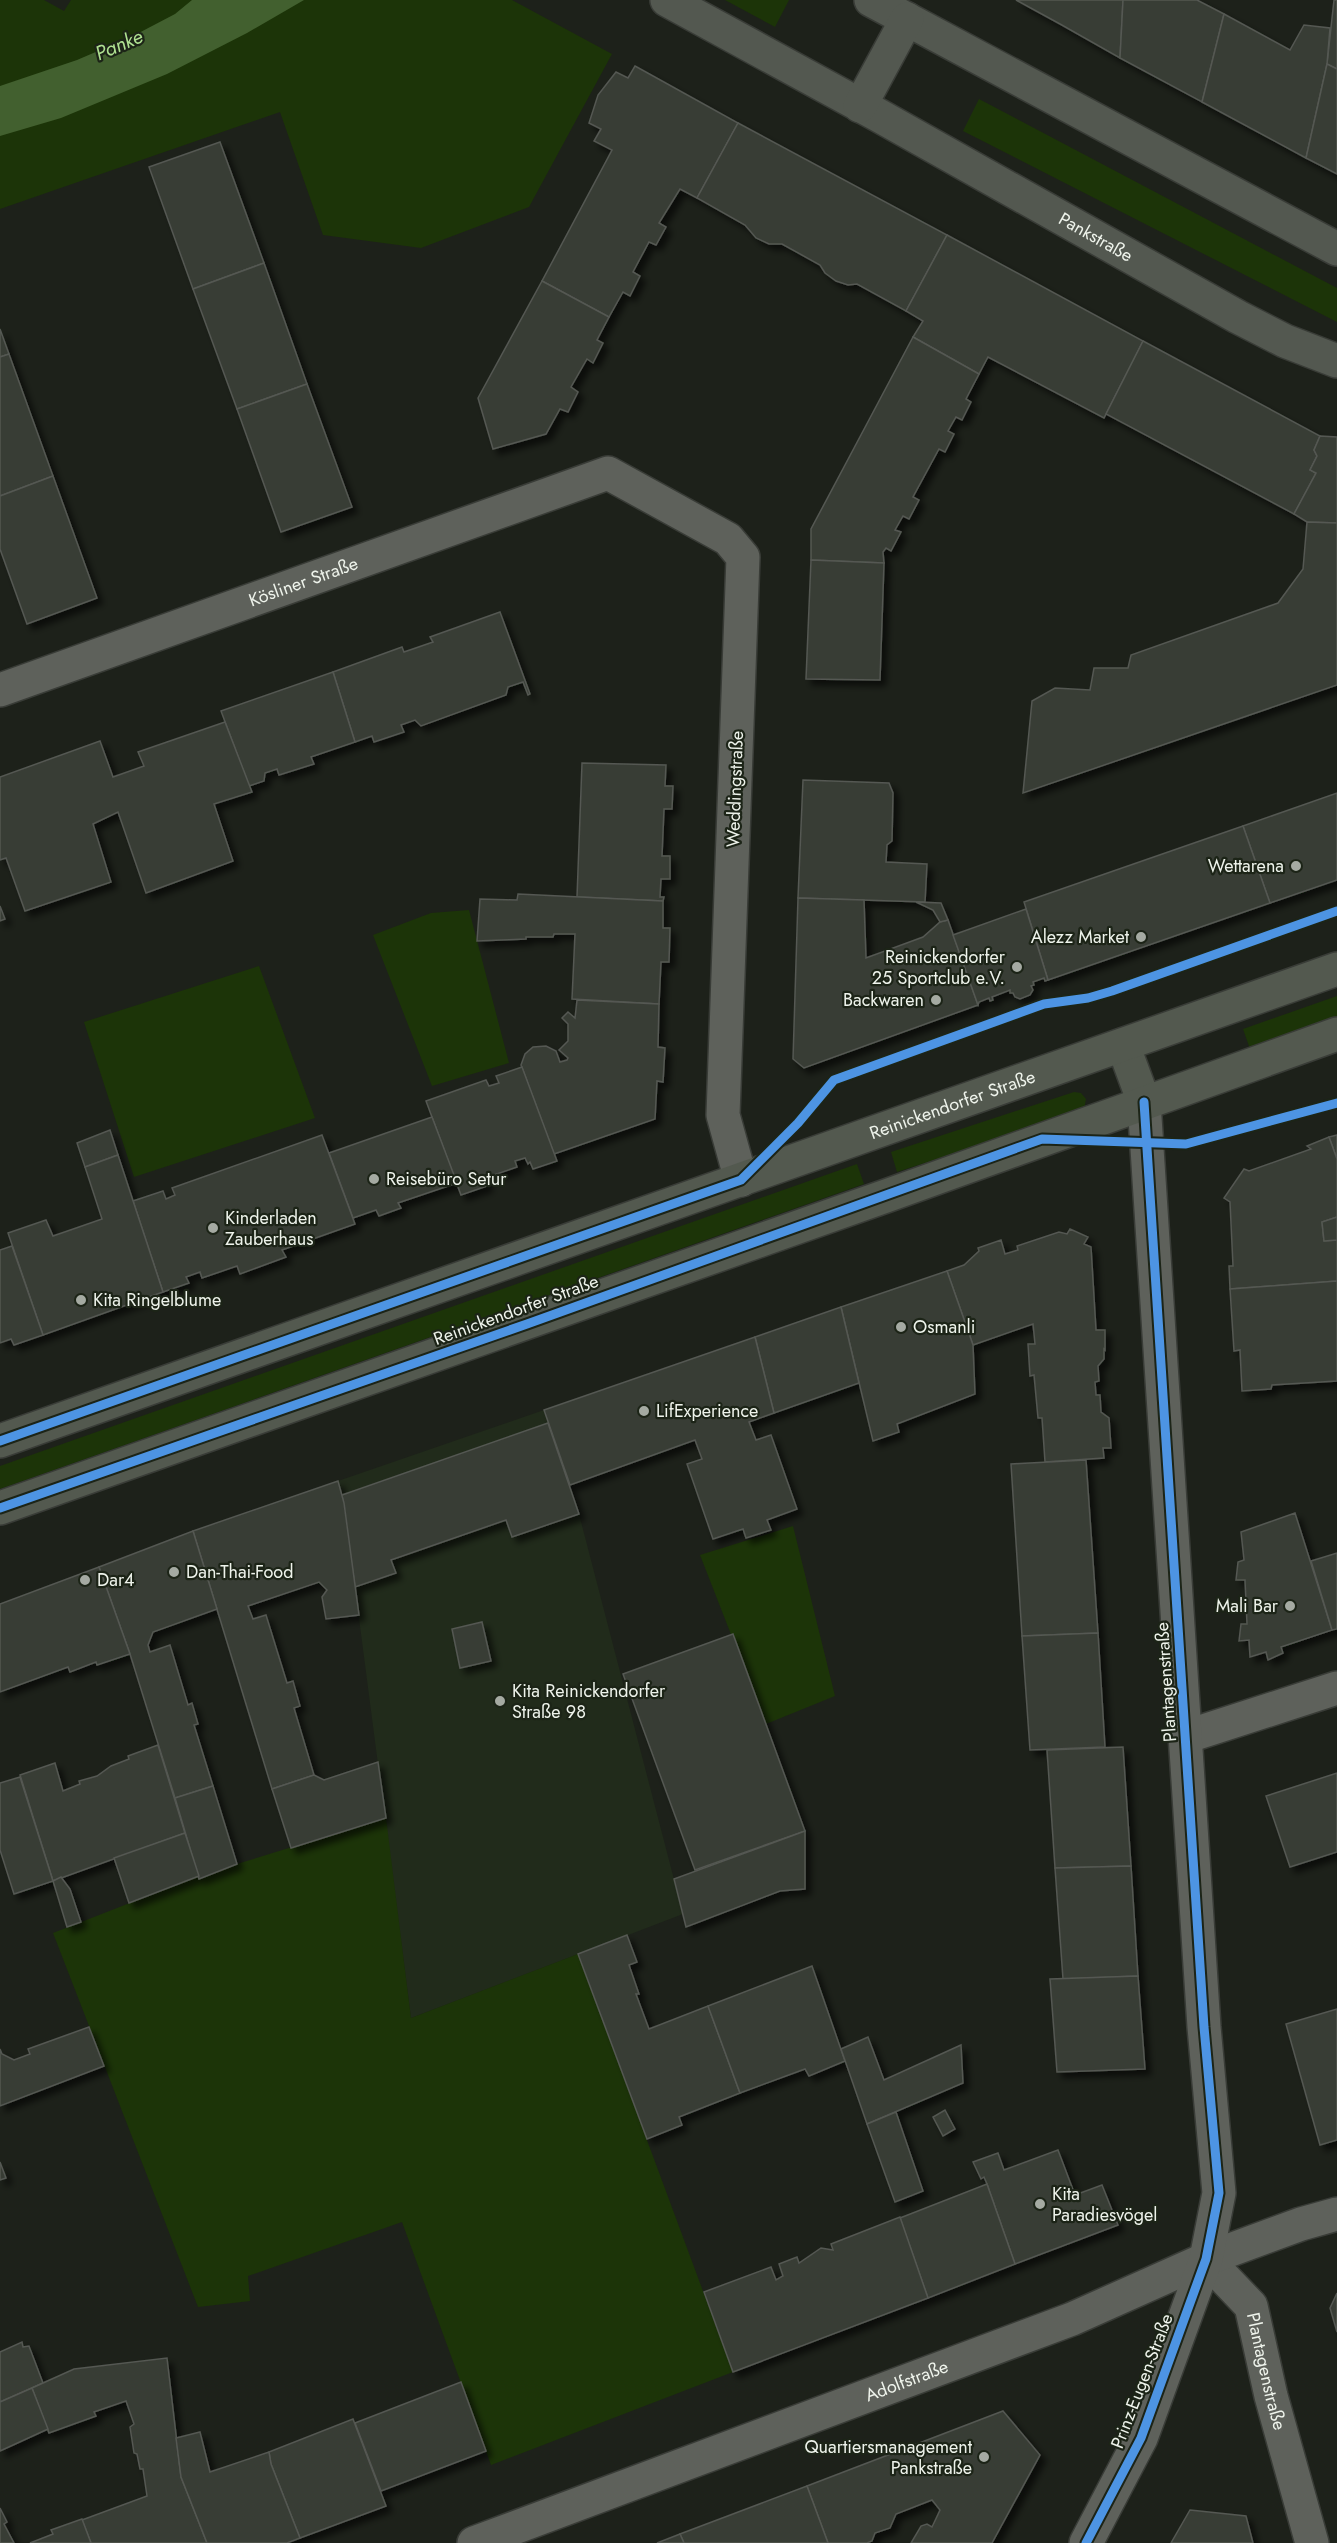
<svg xmlns="http://www.w3.org/2000/svg" width="1337" height="2543" viewBox="0 0 1337 2543" font-family="Jost,sans-serif">
<style>
.built{fill:#212b1b}
.green{fill:#1c3408}
.water{fill:#42602f}
.building{fill:#393d36;stroke:#545852;stroke-width:1.5;filter:url(#shadow)}
.lines{fill:none;stroke-linecap:round;stroke-linejoin:round}
.minor-casing{stroke:#393c37;stroke-width:36}
.secondary-casing{stroke:#393c37;stroke-width:36}
.primary-casing{stroke:#393c37;stroke-width:36}
.minor{stroke:#5e615b;stroke-width:33}
.secondary{stroke:#535850;stroke-width:33}
.primary{stroke:#53594f;stroke-width:33}
.cycleway-casing{stroke:#1c2417;stroke-width:13}
.cycleway{stroke:#4d94e3;stroke-width:9}
.poi-dot{fill:#a5aaa2;stroke:#1c2417;stroke-width:2}
.labels{text-anchor:middle;dominant-baseline:central;stroke-width:4.5;stroke-linejoin:round;paint-order:stroke}
.street-label{font-size:18px;fill:#eef3eb;stroke:#1c2417}
.poi-label{font-size:18px;fill:#eef3eb;stroke:#1c2417;text-anchor:start}
.water-label{font-size:20px;font-style:italic;fill:#afe191;stroke:#1c2417}
</style>
<defs>
<filter id="shadow"><feDropShadow dx="5.5" dy="5.5" stdDeviation="3" flood-color="#0009"/></filter>
</defs>
<rect width="100%" height="100%" fill="#1d211a"/>
<polygon class="built" points="544,1410 579,1514 683,1914 411,2018 344,1503 338,1481"/>
<g class="green">
<polygon points="0,0 44,0 64,11 71,0 512,0 612,54 529,207 421,248 323,235 280,112 0,209"/>
<polygon points="725,0 789,0 775,27"/>
<polygon points="979,99 1337,288 1337,322 963,131"/>
<polygon points="469,910 509,1063 432,1086 373,935 431,913"/>
<polygon points="259,966 315,1118 134,1177 84,1022"/>
<polygon points="1337,996 1337,1019 1250,1049 1243,1029"/>
<polygon points="1074,1092 1081,1093 1086,1099 1084,1110 1078,1113 897,1172 891,1152"/>
<polygon points="857,1164 864,1184 0,1489 0,1466"/>
<polygon points="793,1526 835,1696 766,1724 700,1555"/>
<polygon points="386,1818 411,2018 578,1954 733,2372 491,2465 402,2222 248,2276 250,2301 198,2307 53,1933 199,1876 200,1879 237,1864"/>
</g>
<polygon class="water" points="192,0 304,0 247,33 167,74 61,118 0,136 0,86 77,60 133,36 175,14"/>
<g class="building">
<polygon points="1016,0 1123,0 1120,58 1060,24"/>
<polygon points="1123,0 1197,0 1224,14 1202,102 1120,58"/>
<polygon points="1334,0 1337,0 1337,69 1327,64"/>
<polygon points="1224,14 1290,50 1304,25 1330,28 1327,64 1306,158 1202,102"/>
<polygon points="1327,64 1337,69 1337,174 1306,158"/>
<polygon points="635,66 738,123 697,198 680,189 659,223 666,227 656,245 649,242 633,272 640,276 630,296 623,292 609,317 542,281 612,150 594,141 601,129 589,123 598,95 616,72 628,78"/>
<polygon points="738,123 947,235 906,311 857,284 848,285 836,281 825,273 820,265 782,244 769,244 756,238 745,225 697,198"/>
<polygon points="220,142 264,263 193,289 149,167"/>
<polygon points="947,235 1143,341 1104,418 988,357 979,374 913,337 923,321 906,311"/>
<polygon points="264,263 307,384 237,409 193,289"/>
<polygon points="542,281 609,317 597,340 603,343 593,363 587,359 571,387 578,392 568,412 560,409 546,434 493,449 478,398"/>
<polygon points="0,329 9,354 0,357"/>
<polygon points="913,337 979,374 966,399 971,402 962,420 956,417 948,431 954,434 945,452 939,449 913,497 919,500 909,519 903,516 895,530 901,532 891,551 886,548 883,552 884,563 811,560 811,529"/>
<polygon points="1143,341 1320,436 1314,450 1317,456 1310,470 1316,473 1294,514 1106,414"/>
<polygon points="9,354 53,476 0,496 0,357"/>
<polygon points="307,384 352,507 281,532 237,409"/>
<polygon points="1320,436 1337,437 1337,523 1307,522 1294,514 1316,473 1310,470 1317,456 1314,450"/>
<polygon points="53,476 97,598 27,624 0,549 0,496"/>
<polygon points="1307,522 1337,523 1337,685 1023,793 1032,701 1055,688 1090,690 1094,668 1128,668 1131,655 1278,603 1303,569"/>
<polygon points="811,560 884,563 880,680 806,679"/>
<polygon points="500,612 530,694 528,695 523,682 508,687 506,695 421,726 415,720 401,725 404,732 374,742 372,736 355,742 333,672 402,647 404,652 433,642 430,637"/>
<polygon points="333,672 355,742 311,757 314,764 279,775 277,769 265,773 264,781 249,786 221,711"/>
<polygon points="225,722 252,792 214,804 233,861 146,893 118,812 93,824 111,882 25,911 6,858 0,860 0,777 100,741 113,777 144,766 138,752"/>
<polygon points="582,763 666,765 665,786 673,786 672,809 664,809 662,856 670,856 670,879 661,879 660,897 664,897 663,901 577,897"/>
<polygon points="803,780 889,783 893,793 892,841 887,845 886,862 927,864 925,902 798,898"/>
<polygon points="1337,793 1337,880 1270,903 1243,826"/>
<polygon points="1243,826 1270,903 1048,980 1024,902"/>
<polygon points="518,894 663,901 663,928 670,928 669,962 661,962 659,1004 572,999 575,934 554,934 553,937 526,937 526,939 477,941 480,899 517,900"/>
<polygon points="798,898 864,900 866,958 923,937 940,922 948,920 978,1005 804,1068 793,1059"/>
<polygon points="916,902 941,903 948,920 940,922 933,910"/>
<polygon points="0,906 5,919 0,921"/>
<polygon points="1026,909 1048,980 1045,981 1044,978 1033,982 1034,985 1031,986 1033,990 1030,995 1020,999 1015,997 1013,993 1010,993 1010,990 992,997 993,1000 990,1001 989,998 979,1002 978,1005 953,935"/>
<polygon points="577,1000 659,1004 658,1047 665,1048 663,1082 657,1081 655,1119 554,1154 521,1065 525,1054 533,1047 546,1046 556,1051 560,1062 567,1060 568,1058 559,1050 568,1041 568,1024 562,1018 568,1012 575,1018"/>
<polygon points="522,1067 557,1161 533,1169 530,1162 528,1164 525,1158 515,1161 517,1167 485,1178 487,1186 461,1195 426,1101 486,1080 489,1086 499,1083 496,1076"/>
<polygon points="432,1117 457,1183 398,1203 401,1208 379,1216 376,1210 353,1218 329,1153"/>
<polygon points="110,1130 118,1155 85,1167 77,1143"/>
<polygon points="322,1135 355,1224 282,1250 286,1257 240,1274 237,1266 202,1278 200,1272 186,1277 189,1283 163,1292 133,1201 163,1191 166,1199 175,1195 172,1188"/>
<polygon points="1337,1135 1337,1159 1329,1137"/>
<polygon points="1329,1137 1337,1159 1337,1217 1322,1222 1324,1241 1337,1240 1337,1281 1230,1289 1229,1266 1233,1266 1230,1202 1224,1198 1244,1169 1249,1171 1311,1149 1307,1146"/>
<polygon points="118,1155 163,1292 43,1335 8,1233 46,1220 53,1236 102,1219 85,1167"/>
<polygon points="1337,1217 1337,1240 1324,1241 1322,1222"/>
<polygon points="1070,1229 1088,1237 1084,1244 1091,1247 1096,1330 1105,1330 1105,1350 1104,1349 1104,1359 1098,1366 1099,1381 1095,1382 1096,1395 1100,1395 1101,1412 1109,1418 1111,1448 1103,1448 1104,1458 1045,1462 1042,1418 1038,1418 1034,1375 1030,1376 1028,1344 1035,1344 1033,1324 973,1345 947,1271 964,1265 979,1251 978,1248 1001,1240 1005,1254 1018,1250 1017,1246 1059,1232 1067,1234"/>
<polygon points="12,1246 43,1335 14,1345 11,1339 0,1343 0,1250"/>
<polygon points="947,1271 973,1345 975,1394 897,1424 899,1432 873,1441 841,1307"/>
<polygon points="1337,1281 1337,1381 1272,1385 1271,1389 1242,1391 1240,1350 1234,1351 1230,1289"/>
<polygon points="841,1307 859,1383 774,1413 755,1337"/>
<polygon points="755,1337 774,1413 749,1422 756,1440 771,1435 797,1509 767,1520 771,1530 746,1538 743,1529 713,1539 687,1464 702,1459 695,1440 570,1485 544,1410"/>
<polygon points="548,1423 579,1514 512,1537 506,1520 391,1560 396,1573 355,1587 342,1495"/>
<polygon points="1086,1460 1098,1633 1022,1636 1011,1464"/>
<polygon points="338,1481 344,1503 359,1615 326,1619 322,1597 327,1590 319,1582 248,1606 253,1619 266,1615 287,1683 293,1681 300,1706 294,1708 314,1775 272,1789 193,1531"/>
<polygon points="1295,1513 1332,1630 1281,1647 1283,1653 1268,1660 1266,1652 1250,1657 1249,1640 1239,1641 1241,1624 1247,1624 1245,1580 1236,1580 1238,1562 1244,1560 1241,1532"/>
<polygon points="193,1531 217,1609 153,1632 148,1645 150,1652 170,1645 188,1705 192,1703 198,1724 194,1725 213,1786 175,1798 130,1654 99,1567"/>
<polygon points="1337,1553 1337,1629 1332,1630 1311,1561"/>
<polygon points="99,1567 130,1654 97,1665 96,1662 70,1672 68,1667 0,1692 0,1604"/>
<polygon points="482,1622 491,1661 460,1668 452,1629"/>
<polygon points="1098,1633 1105,1747 1030,1750 1022,1636"/>
<polygon points="733,1634 805,1831 695,1870 623,1674"/>
<polygon points="158,1745 185,1833 53,1881 20,1775 55,1763 63,1791 80,1784 79,1781 97,1776 111,1766 129,1759 128,1756"/>
<polygon points="1123,1747 1131,1866 1055,1868 1047,1750"/>
<polygon points="378,1762 386,1818 291,1848 272,1789 314,1775 324,1780"/>
<polygon points="1337,1773 1337,1852 1290,1867 1266,1796"/>
<polygon points="20,1777 53,1881 14,1894 0,1850 0,1783"/>
<polygon points="213,1786 237,1864 199,1879 175,1798"/>
<polygon points="805,1831 805,1889 780,1891 686,1927 674,1879"/>
<polygon points="185,1833 199,1876 129,1903 114,1858"/>
<polygon points="1131,1866 1138,1976 1063,1979 1055,1868"/>
<polygon points="61,1877 70,1889 81,1922 67,1927 53,1881"/>
<polygon points="627,1935 637,1962 629,1965 639,1994 636,1994 649,2029 708,2006 740,2093 679,2117 682,2125 647,2139 578,1954"/>
<polygon points="812,1966 845,2061 809,2076 805,2069 740,2093 708,2006"/>
<polygon points="1138,1976 1145,2069 1057,2072 1050,1979"/>
<polygon points="1337,2009 1337,2140 1320,2145 1286,2024"/>
<polygon points="89,2027 104,2066 0,2106 0,2049 2,2054 14,2060 30,2054 28,2049"/>
<polygon points="868,2037 884,2080 961,2045 963,2083 867,2124 841,2049"/>
<polygon points="945,2110 955,2129 943,2136 933,2117"/>
<polygon points="896,2112 923,2191 895,2202 867,2124"/>
<polygon points="1058,2150 1075,2195 1102,2185 1118,2225 1015,2264 987,2184 984,2177 981,2179 973,2162 998,2153 1004,2170"/>
<polygon points="0,2162 6,2178 0,2180"/>
<polygon points="987,2184 1015,2264 928,2298 900,2218"/>
<polygon points="900,2217 928,2298 733,2372 704,2292 771,2267 776,2280 783,2276 779,2264 797,2257 799,2263 821,2248 833,2250 831,2244"/>
<polygon points="1337,2293 1337,2332 1330,2308"/>
<polygon points="22,2342 23,2347 29,2346 43,2383 0,2402 0,2352"/>
<polygon points="167,2358 181,2477 207,2543 91,2543 82,2520 147,2496 143,2469 140,2469 137,2454 134,2453 130,2427 134,2424 126,2401 94,2412 96,2416 49,2433 32,2388 74,2369"/>
<polygon points="461,2382 486,2451 381,2491 355,2423"/>
<polygon points="32,2388 48,2429 0,2451 0,2402"/>
<polygon points="1003,2411 1040,2455 992,2543 911,2543 921,2526 927,2524 932,2527 940,2510 932,2500 896,2514 890,2528 875,2533 872,2541 867,2543 828,2543 807,2486"/>
<polygon points="353,2419 386,2506 300,2538 271,2464 269,2452"/>
<polygon points="200,2432 210,2472 269,2452 271,2464 300,2538 287,2543 207,2543 181,2477 176,2438"/>
<polygon points="807,2486 828,2543 684,2543 680,2534"/>
<polygon points="0,2508 7,2522 4,2524 14,2543 0,2543"/>
<polygon points="1190,2510 1246,2516 1253,2543 1171,2543"/>
<polygon points="82,2519 91,2543 30,2543 53,2534 51,2530"/>
<polygon points="680,2534 684,2543 657,2543"/>
</g>
<g class="lines">
<defs>
<g id="minor">
<path id="s1" d="M0,690L608,473L728,539L743,557L723,1115L741,1180"/>
<polyline points="1185,1737 1337,1688"/>
<path id="s2" d="M1206,2259L1251,2306L1271,2396L1312,2543"/>
<path id="s3" d="M474,2543L1072,2319L1206,2259L1301,2224L1337,2214"/>
<polyline points="1086,2543 1141,2438 1206,2259 1219,2193 1204,2027 1144,1102"/>
</g>
<g id="secondary">
<path id="s4" d="M667,0L878,115L1238,317L1285,341L1337,361"/>
<polyline points="871,0 1337,249"/>
<polyline points="860,106 907,19"/>
</g>
<g id="primary">
<polyline points="1123,1045 1144,1102"/>
<path id="s5" d="M0,1441L1337,969"/>
<polyline points="0,1508 886,1196 1337,1034"/>
</g>
</defs>
<use href="#minor" class="minor-casing"/>
<use href="#secondary" class="secondary-casing"/>
<use href="#primary" class="primary-casing"/>
<use href="#minor" class="minor"/>
<use href="#secondary" class="secondary"/>
<use href="#primary" class="primary"/>
<defs>
<g id="cycleway">
<polyline points="0,1441 741,1180 798,1123 834,1080 1044,1004 1088,998 1112,991 1337,911"/>
<polyline points="0,1508 527,1324 1042,1139 1186,1144 1337,1103"/>
<polyline points="1086,2543 1141,2438 1206,2259 1219,2193 1204,2027 1144,1102"/>
</g>
</defs>
<use href="#cycleway" class="cycleway-casing"/>
<use href="#cycleway" class="cycleway"/>
</g>
<g class="poi-dot">
<circle cx="1296" cy="866" r="6"/>
<circle cx="1141" cy="937" r="6"/>
<circle cx="1017" cy="967" r="6"/>
<circle cx="936" cy="1000" r="6"/>
<circle cx="374" cy="1179" r="6"/>
<circle cx="213" cy="1228" r="6"/>
<circle cx="81" cy="1300" r="6"/>
<circle cx="901" cy="1327" r="6"/>
<circle cx="644" cy="1411" r="6"/>
<circle cx="174" cy="1572" r="6"/>
<circle cx="85" cy="1580" r="6"/>
<circle cx="1290" cy="1606" r="6"/>
<circle cx="500" cy="1701" r="6"/>
<circle cx="1040" cy="2204" r="6"/>
<circle cx="984" cy="2457" r="6"/>
</g>
<g class="labels">
<g class="street-label">
<text stroke="none"><textPath href="#s4" startOffset="490">Pankstraße</textPath></text>
<text stroke="none"><textPath href="#s1" startOffset="322">Kösliner Straße</textPath></text>
<text transform="translate(735 789) rotate(-88)">Weddingstraße</text>
<text stroke="none"><textPath href="#s5" startOffset="1010">Reinickendorfer Straße</textPath></text>
<text transform="translate(516 1310) rotate(-20)">Reinickendorfer Straße</text>
<text transform="translate(1166 1682) rotate(-94)">Plantagenstraße</text>
<text stroke="none"><textPath href="#s2" startOffset="132">Plantagenstraße</textPath></text>
<text stroke="none"><textPath href="#s3" startOffset="462">Adolfstraße</textPath></text>
<text transform="translate(1142 2381) rotate(-69)">Prinz-Eugen-Straße</text>
</g>
<g class="poi-label">
<text x="1284" y="866" text-anchor="end">Wettarena</text>
<text x="1129" y="937" text-anchor="end">Alezz Market</text>
<text x="1005" y="957" text-anchor="end">Reinickendorfer<tspan x="1005" dy="21">25 Sportclub e.V.</tspan></text>
<text x="924" y="1000" text-anchor="end">Backwaren</text>
<text x="386" y="1179">Reisebüro Setur</text>
<text x="225" y="1218">Kinderladen<tspan x="225" dy="21">Zauberhaus</tspan></text>
<text x="93" y="1300">Kita Ringelblume</text>
<text x="913" y="1327">Osmanli</text>
<text x="656" y="1411">LifExperience</text>
<text x="186" y="1572">Dan-Thai-Food</text>
<text x="97" y="1580">Dar4</text>
<text x="1278" y="1606" text-anchor="end">Mali Bar</text>
<text x="512" y="1691">Kita Reinickendorfer<tspan x="512" dy="21">Straße 98</tspan></text>
<text x="1052" y="2194">Kita<tspan x="1052" dy="21">Paradiesvögel</tspan></text>
<text x="972" y="2447" text-anchor="end">Quartiersmanagement<tspan x="972" dy="21">Pankstraße</tspan></text>
</g>
<g class="water-label">
<text transform="translate(119 45) rotate(-23)">Panke</text>
</g>
</g>
</svg>
